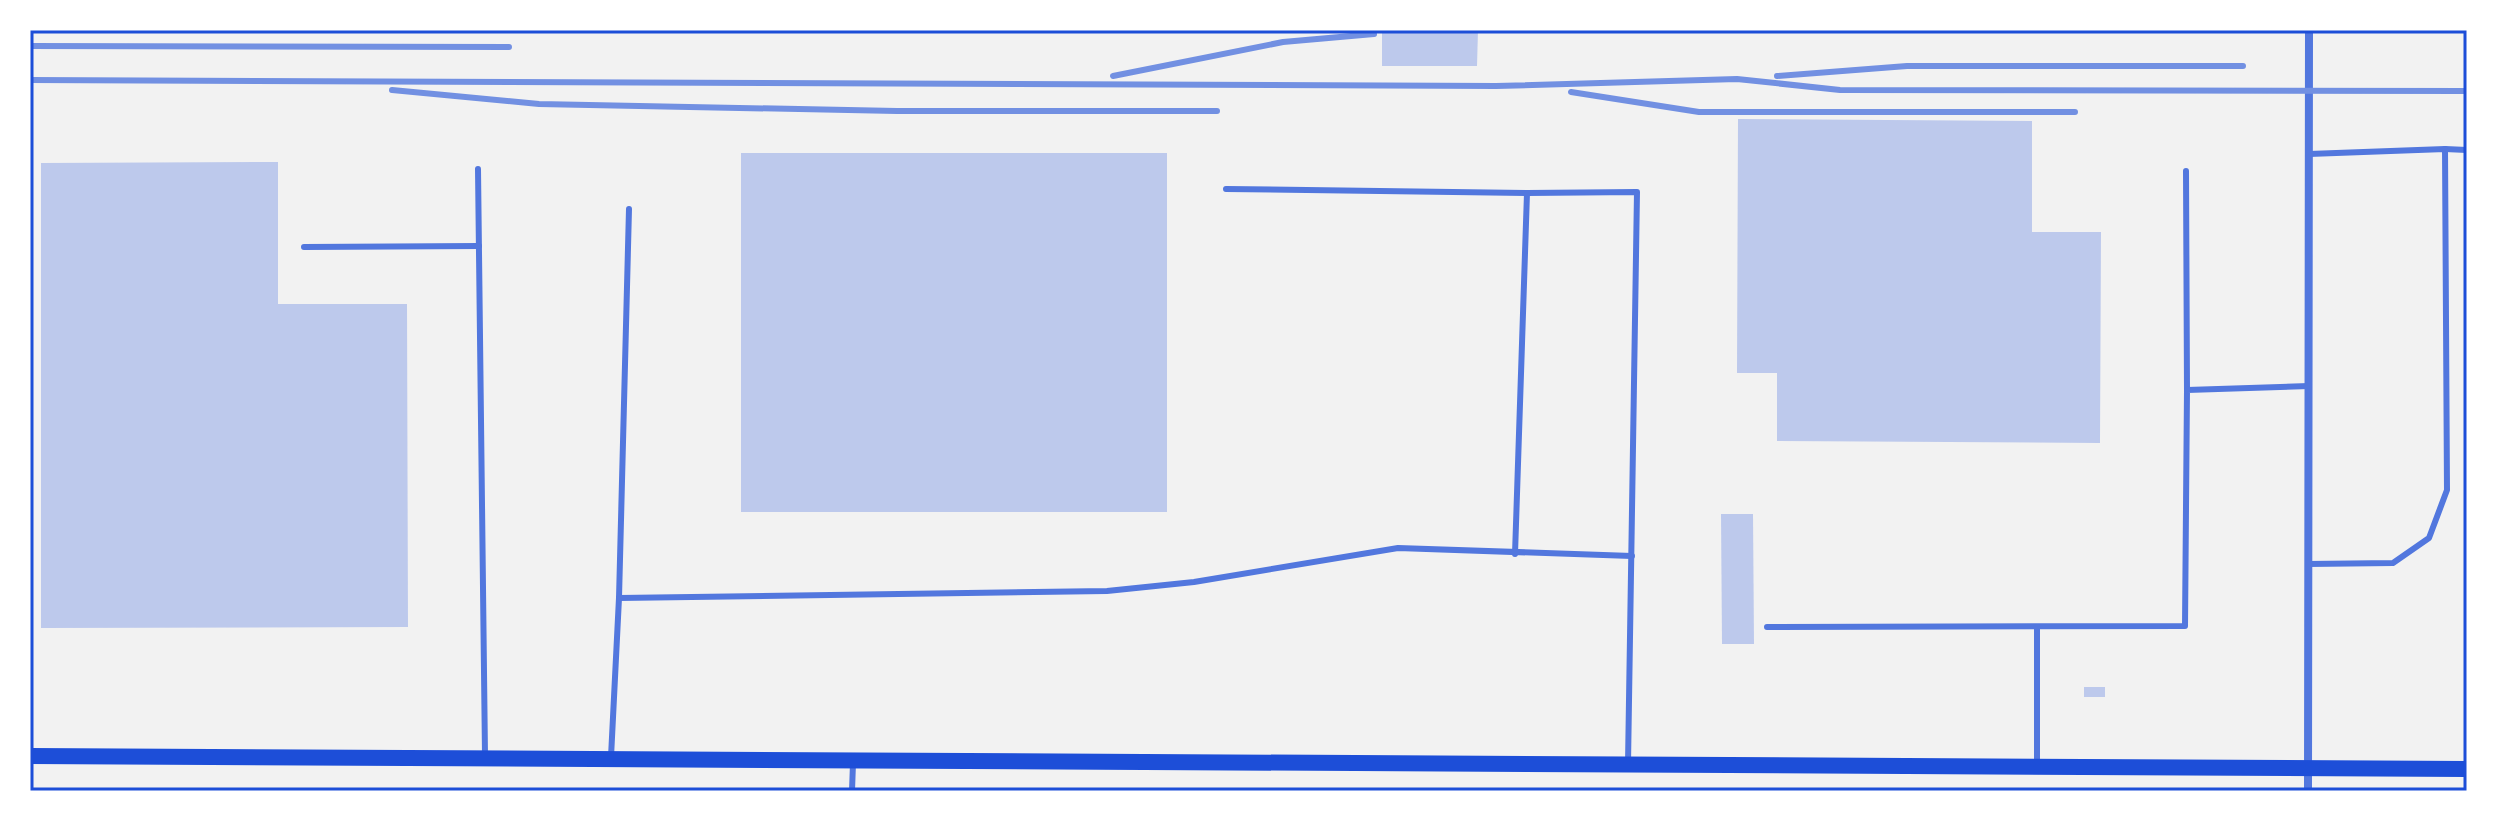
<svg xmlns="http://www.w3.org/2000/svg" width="2497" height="821" viewBox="0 0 2497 821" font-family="'DejaVu Sans',sans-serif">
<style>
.building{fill:#bdc9ec}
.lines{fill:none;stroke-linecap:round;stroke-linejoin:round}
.service{stroke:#5277de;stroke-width:6}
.minor{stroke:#5277de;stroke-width:8}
.secondary{stroke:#1d4ed8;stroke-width:16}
.rail{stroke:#7290e2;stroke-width:6}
.neatline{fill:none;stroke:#1d4ed8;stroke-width:3}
</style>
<rect width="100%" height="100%" fill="#f2f2f2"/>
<g class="building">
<polygon points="1382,30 1478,30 1477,66 1382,66"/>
<polygon points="1738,119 2032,121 2032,232 2101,232 2100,443 1777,441 1777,373 1737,373"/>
<rect x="741" y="153" width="426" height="359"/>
<polygon points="278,162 278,304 407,304 408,627 41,628 41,163"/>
<polygon points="1721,514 1753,514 1754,644 1722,644"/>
<rect x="2084" y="687" width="21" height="10"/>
</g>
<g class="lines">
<g class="service">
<polyline points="2445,149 2467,150"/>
<polyline points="478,169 485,755"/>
<polyline points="2186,171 2187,390"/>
<polyline points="1226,189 1527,193"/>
<polyline points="304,247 479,246"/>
<polyline points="1515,554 1527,193 1637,192 1628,764"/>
<polyline points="2308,564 2393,563 2429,538 2447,490 2445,149 2309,154"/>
<polyline points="619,598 1107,591 1194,582 1398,548 1632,556"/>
<polyline points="1767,627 2185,626 2187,390 2309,386"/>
<polyline points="2037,627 2037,763"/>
<polyline points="611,757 619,598 629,209"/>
<polyline points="852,791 853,763"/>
</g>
<polyline class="minor" points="2308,791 2309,30"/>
<polyline class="secondary" points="30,756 2467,769"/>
<g class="rail">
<polyline points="30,46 509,47"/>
<polyline points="1113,76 1283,42 1374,34"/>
<polyline points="1777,76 1907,66 2243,66"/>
<polyline points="30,80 1496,86 1737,79 1840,90 2467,91"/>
<polyline points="392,90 539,104 897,111 1217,111"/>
<polyline points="1571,92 1699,112 2075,112"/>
</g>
</g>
<rect width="2497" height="821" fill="none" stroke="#ffffff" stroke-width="64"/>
<rect x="32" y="32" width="2433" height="757" class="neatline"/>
</svg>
